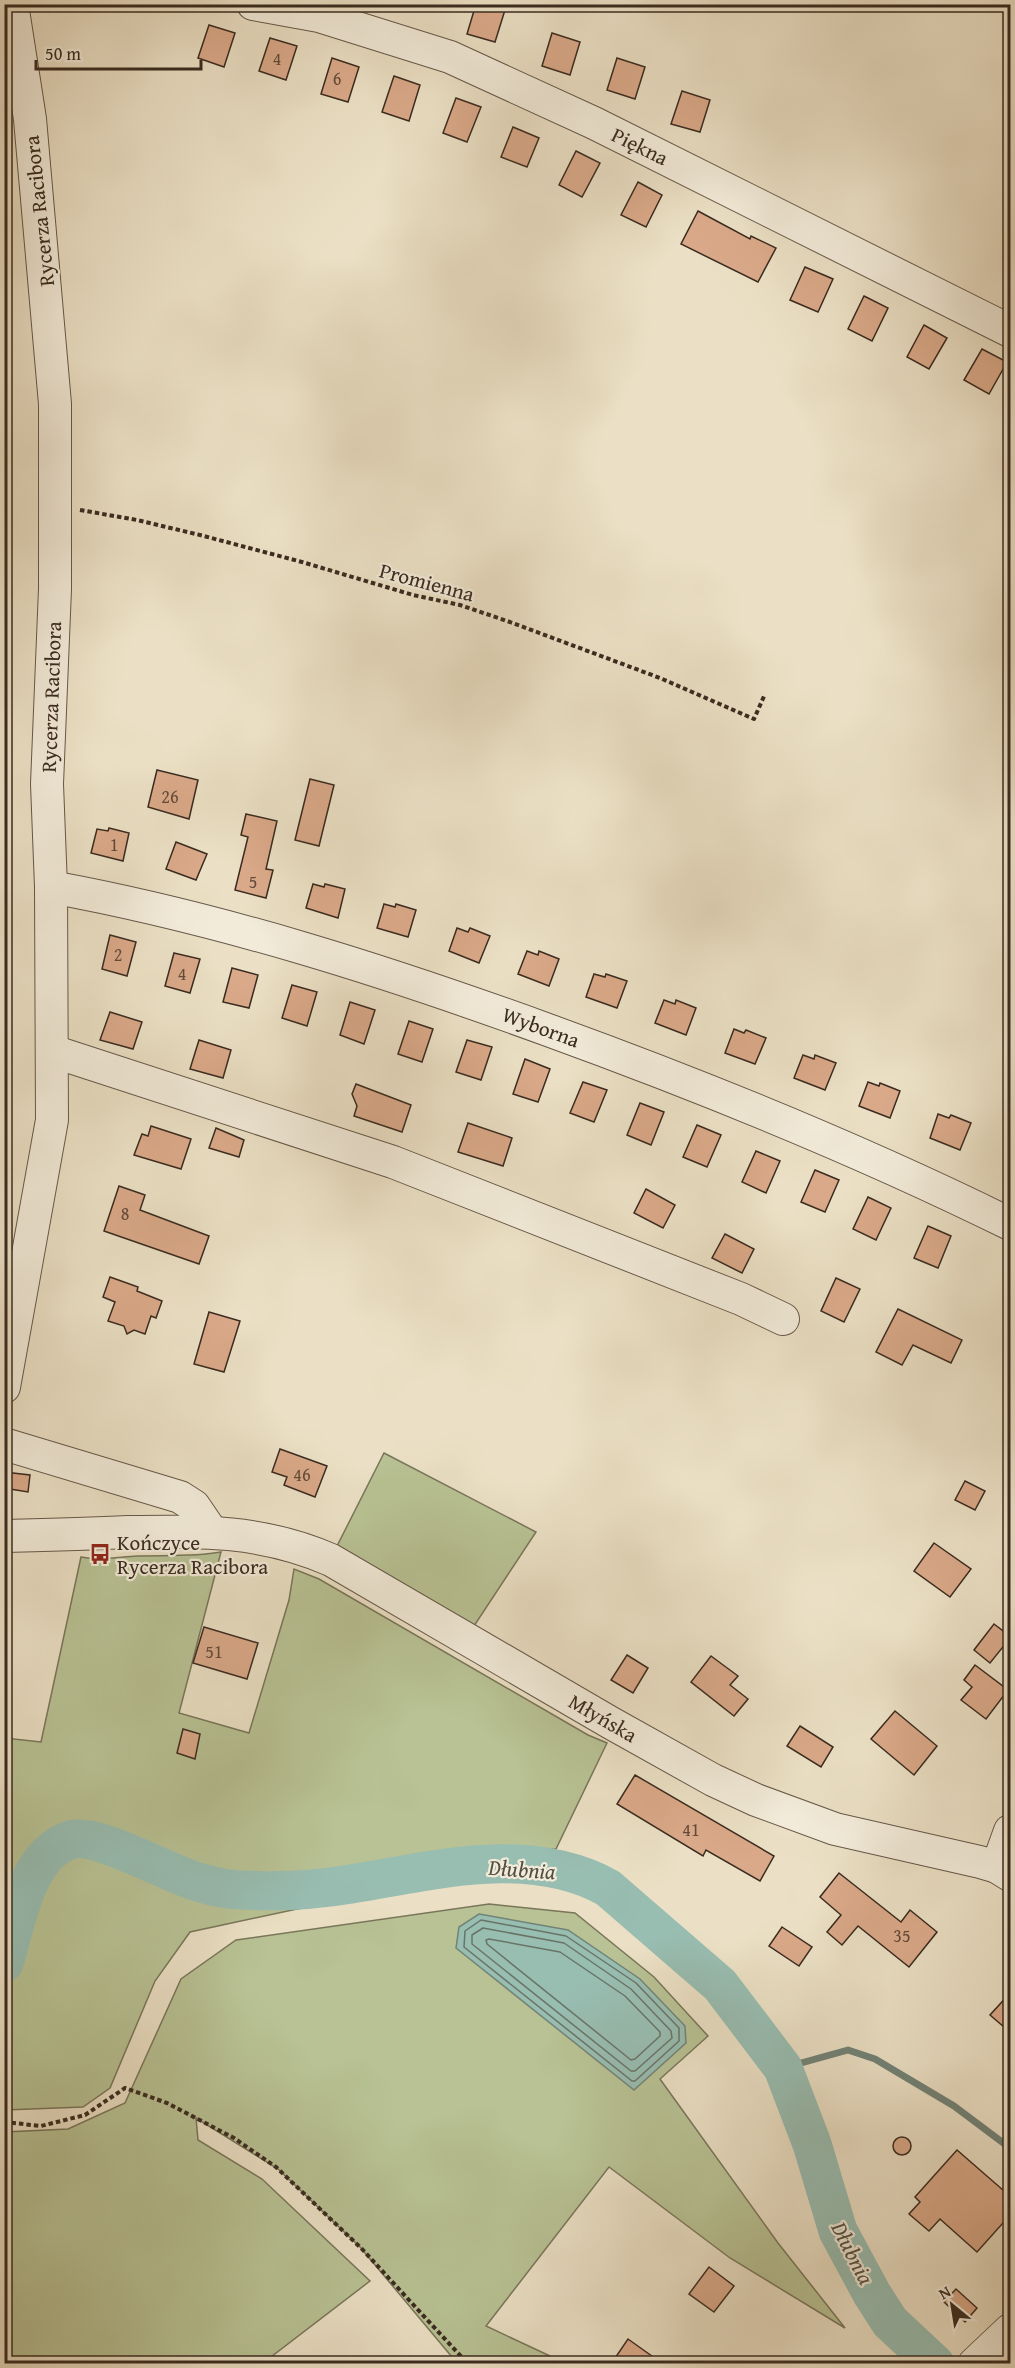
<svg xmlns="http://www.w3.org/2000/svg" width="1015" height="2368" viewBox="0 0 1015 2368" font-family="'Gentium Book Plus',serif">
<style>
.green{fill:#b8c294;stroke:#79765a;stroke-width:1.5}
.water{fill:#98bdb1;stroke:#728377;stroke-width:1.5}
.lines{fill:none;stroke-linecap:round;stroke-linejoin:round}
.shore{stroke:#697468;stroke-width:1.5}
.stream{stroke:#728377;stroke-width:7}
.river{stroke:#98bdb1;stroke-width:39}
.building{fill:#daa989;stroke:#3a2b20;stroke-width:1.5}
.minor-casing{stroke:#665849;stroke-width:34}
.path{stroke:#3a2b20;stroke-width:4;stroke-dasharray:4.5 3;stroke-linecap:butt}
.minor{stroke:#f2ebd9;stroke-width:32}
.labels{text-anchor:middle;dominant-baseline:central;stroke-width:4.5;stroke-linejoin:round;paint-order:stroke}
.number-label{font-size:18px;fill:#624a3a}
.street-label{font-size:21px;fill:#3a2b20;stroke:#f2ebd9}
.poi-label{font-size:21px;fill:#3a2b20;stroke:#f2ebd9;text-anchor:start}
.water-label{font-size:22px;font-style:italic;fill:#525044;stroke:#f2ebd9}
</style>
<rect width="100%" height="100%" fill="#ebe0c5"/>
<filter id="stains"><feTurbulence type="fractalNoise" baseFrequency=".00333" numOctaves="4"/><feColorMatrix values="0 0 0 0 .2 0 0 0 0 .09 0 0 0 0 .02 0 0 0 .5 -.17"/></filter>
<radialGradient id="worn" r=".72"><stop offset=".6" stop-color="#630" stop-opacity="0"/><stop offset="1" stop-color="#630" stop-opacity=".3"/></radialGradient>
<g class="green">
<polygon points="384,1453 536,1532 474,1626 334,1552"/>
<path d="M221,1552L179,1713L249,1733L289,1600L294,1569L319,1579L588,1735L607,1743L556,1849L437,1851L443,1883L297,1909L190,1932L155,1981L110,2088L83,2107L5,2110V1738L41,1742L81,1557C100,1561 118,1557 137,1556C166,1555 193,1557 221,1552Z"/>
<polygon points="489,1904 575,1913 654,1977 708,2036 660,2079 778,2243 845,2328 730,2258 609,2167 486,2326 565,2363 457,2363 360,2247 278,2169 196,2118 198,2140 262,2179 370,2281 263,2363 5,2364 5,2132 68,2129 125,2103 181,1979 236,1940"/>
</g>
<polygon class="water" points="479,1914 568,1930 640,1979 685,2026 686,2043 634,2090 456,1948 459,1927"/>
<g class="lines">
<g class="shore">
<polygon points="481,1920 566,1936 636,1983 679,2028 679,2041 635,2081 632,2081 464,1947 465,1931"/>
<polygon points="483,1928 564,1943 631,1989 671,2031 672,2038 635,2071 631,2071 472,1944 472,1935"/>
<polygon points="489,1939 560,1952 625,1996 660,2032 660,2036 635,2059 631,2060 487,1944 486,1940"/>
</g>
<polyline class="stream" points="783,2068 848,2050 875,2059 954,2106 1010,2148"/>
<path class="river" d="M4,1963C17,1922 25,1856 70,1840C95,1831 169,1874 198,1882C211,1886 228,1890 242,1890C278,1892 316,1890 351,1884C434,1871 529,1844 608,1888L720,1985L783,2068L812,2144L838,2231L872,2294L890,2322L935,2364"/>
</g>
<g class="building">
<polygon points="476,4 488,4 505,10 495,42 467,34"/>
<polygon points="209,25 235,33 224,67 198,58"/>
<polygon points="552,33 580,42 570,75 542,66"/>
<polygon points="270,38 297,46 286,80 259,71"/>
<polygon points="332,58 359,67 348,102 321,94"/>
<polygon points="617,58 645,67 635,99 607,90"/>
<polygon points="394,76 420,85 409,121 382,112"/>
<polygon points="682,91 710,100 700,132 671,124"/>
<polygon points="456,98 481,107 467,142 443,133"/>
<polygon points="513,127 539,138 527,167 501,157"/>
<polygon points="576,151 600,163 582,197 559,185"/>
<polygon points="638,182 662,195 646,227 621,215"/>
<polygon points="698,211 750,239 751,236 776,248 758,282 681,244"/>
<polygon points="805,267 833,279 818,312 790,300"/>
<polygon points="864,296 888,308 872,341 848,329"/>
<polygon points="924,325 947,338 929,369 907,357"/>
<polygon points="982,349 1007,362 989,394 964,380"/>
<polygon points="157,770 198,780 189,819 148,807"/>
<polygon points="310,779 334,785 319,846 295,840"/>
<polygon points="246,814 277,821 266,869 273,870 266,898 235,890 248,837 241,835"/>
<polygon points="109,828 129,833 123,861 91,853 97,829 108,831"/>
<polygon points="176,842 207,854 196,880 166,869"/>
<polygon points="313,884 324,887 325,884 345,889 338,918 306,908"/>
<polygon points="384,904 395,907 396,904 416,910 408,937 377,928"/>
<polygon points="457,928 468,932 470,928 490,936 479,963 449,951"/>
<polygon points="110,935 136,942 127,976 102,969"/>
<polygon points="527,951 538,955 539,951 559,959 549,986 518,974"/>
<polygon points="174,953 200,959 190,993 165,986"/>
<polygon points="232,968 258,975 249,1008 223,1002"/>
<polygon points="594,974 605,977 606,974 627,981 617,1008 586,997"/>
<polygon points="292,985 317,992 307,1026 282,1018"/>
<polygon points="664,1000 675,1004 676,1000 696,1008 686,1035 655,1023"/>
<polygon points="350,1002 375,1010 364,1044 340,1035"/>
<polygon points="110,1012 142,1022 133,1049 100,1040"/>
<polygon points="409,1021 433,1029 422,1062 398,1054"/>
<polygon points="734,1029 744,1033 746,1030 766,1038 755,1064 725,1053"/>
<polygon points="199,1040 231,1050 223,1078 190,1069"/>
<polygon points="467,1040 492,1047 481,1080 456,1072"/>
<polygon points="803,1055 814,1059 815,1055 836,1063 825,1090 794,1078"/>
<polygon points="525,1059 550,1069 538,1102 513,1094"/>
<polygon points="583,1082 607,1090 594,1122 570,1113"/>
<polygon points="868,1082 879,1086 880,1083 900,1091 890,1118 859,1106"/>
<polygon points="356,1084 411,1105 402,1132 354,1116 357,1106 352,1094"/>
<polygon points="640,1103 664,1112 651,1145 627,1135"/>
<polygon points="938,1114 949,1118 951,1115 971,1123 960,1150 930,1138"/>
<polygon points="468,1123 512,1138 503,1166 458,1152"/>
<polygon points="697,1125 721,1135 707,1167 683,1157"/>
<polygon points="151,1126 191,1139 181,1169 134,1155 142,1134 148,1136"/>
<polygon points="216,1128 244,1140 239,1157 209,1148"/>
<polygon points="756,1151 780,1161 766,1193 742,1182"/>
<polygon points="815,1170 839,1180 825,1212 801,1202"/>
<polygon points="119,1186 145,1195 140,1210 209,1236 199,1264 104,1231"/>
<polygon points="646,1189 675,1205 663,1228 634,1213"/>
<polygon points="868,1197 891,1208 876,1240 853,1229"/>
<polygon points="928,1226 951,1236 938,1268 914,1258"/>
<polygon points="725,1234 754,1249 742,1273 712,1258"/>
<polygon points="110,1277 138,1287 137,1291 162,1301 156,1318 151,1316 145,1334 134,1330 127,1334 124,1326 108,1321 115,1302 103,1297"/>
<polygon points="836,1278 860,1289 844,1322 821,1311"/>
<polygon points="898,1309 962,1340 951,1363 913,1345 902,1365 876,1352"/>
<polygon points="209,1312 240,1321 224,1372 194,1364"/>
<polygon points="280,1449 327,1466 315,1497 284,1485 287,1477 272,1472"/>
<polygon points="4,1472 30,1475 28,1492 4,1488"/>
<polygon points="965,1481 985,1491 975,1510 955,1500"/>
<polygon points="934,1543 971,1569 950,1597 914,1571"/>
<polygon points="994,1624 1011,1637 990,1663 974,1650"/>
<polygon points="204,1627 258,1643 247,1679 193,1663"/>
<polygon points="627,1655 648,1668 633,1693 611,1680"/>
<polygon points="711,1656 738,1676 730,1685 748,1699 734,1716 691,1682"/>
<polygon points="975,1665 1008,1690 986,1719 961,1700 972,1687 964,1680"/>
<polygon points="895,1711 937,1746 914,1775 871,1739"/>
<polygon points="800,1726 833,1747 821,1767 787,1746"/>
<polygon points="183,1729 200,1734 195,1759 177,1753"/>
<polygon points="635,1775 774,1856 760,1881 706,1850 703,1856 617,1804"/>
<polygon points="839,1873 901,1922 910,1910 937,1932 909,1967 858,1926 842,1945 827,1932 841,1915 820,1897"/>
<polygon points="782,1927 812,1947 799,1966 769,1946"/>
<polygon points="1011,1992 1011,2033 990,2015"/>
<circle cx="902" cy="2146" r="9"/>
<polygon points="957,2150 1011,2197 1011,2214 977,2252 940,2219 929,2231 909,2214 920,2202 915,2197"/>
<polygon points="709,2267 734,2286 714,2312 689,2294"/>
<polygon points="956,2289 977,2308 965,2322 944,2302"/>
<polygon points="628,2339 663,2364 611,2364"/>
</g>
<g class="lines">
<defs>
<g id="minor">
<polyline points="253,4 319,16 450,57 594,123 1010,331"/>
<path d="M51,887C220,918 386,971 548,1030C705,1087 860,1150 1010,1224"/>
<polyline points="52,1051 393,1162 741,1299 783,1319"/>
<polyline points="4,1387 52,1120 51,887 47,784 55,589 55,404 30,119 12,4"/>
<polyline points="4,1444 180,1497 194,1506 211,1531"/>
<path d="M4,1536C46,1535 87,1534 128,1532C200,1531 263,1530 331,1560L611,1723L713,1780L756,1800L835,1829L980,1862L997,1867L1010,1875"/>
<polyline points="997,1867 1010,1831"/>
<polyline points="974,2364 1010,2330"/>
</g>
</defs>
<use href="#minor" class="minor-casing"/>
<g class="path">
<polyline points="80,510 137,520 200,535 302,562 413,595 460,605 510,622 660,678 754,719 765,694"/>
<polyline points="4,2122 41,2126 85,2115 125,2088 167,2103 234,2138 276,2167 362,2249 468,2364"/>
</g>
<use href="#minor" class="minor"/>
</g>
<defs>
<symbol id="bus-bare" viewBox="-9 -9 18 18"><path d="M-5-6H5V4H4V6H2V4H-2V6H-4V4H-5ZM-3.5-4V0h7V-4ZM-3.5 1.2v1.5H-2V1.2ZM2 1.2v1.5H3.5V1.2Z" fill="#8f2418" stroke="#f2ebd9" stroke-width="2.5" paint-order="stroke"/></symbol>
</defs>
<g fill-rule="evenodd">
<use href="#bus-bare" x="85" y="1539" width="30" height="30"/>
</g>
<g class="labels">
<g class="number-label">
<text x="277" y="58">4</text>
<text x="337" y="78">6</text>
<text x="170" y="796">26</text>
<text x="114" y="844">1</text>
<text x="253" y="881">5</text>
<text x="118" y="954">2</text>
<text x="182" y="973">4</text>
<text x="125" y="1213">8</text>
<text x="302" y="1474">46</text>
<text x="214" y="1651">51</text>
<text x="691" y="1829">41</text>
<text x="902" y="1935">35</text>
</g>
<g class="street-label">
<text transform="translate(640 146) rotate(26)">Piękna</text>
<text transform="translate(39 211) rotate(-96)">Rycerza Racibora</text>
<text transform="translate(427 582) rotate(15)">Promienna</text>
<text transform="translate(51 697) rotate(-88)">Rycerza Racibora</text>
<text transform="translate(541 1027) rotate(20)">Wyborna</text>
<text transform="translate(603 1718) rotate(30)">Młyńska</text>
</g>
<g class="poi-label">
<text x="117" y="1542">Kończyce<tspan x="117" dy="24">Rycerza Racibora</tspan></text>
</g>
<g class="water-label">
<text transform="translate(522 1869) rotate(4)">Dłubnia</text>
<text transform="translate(853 2253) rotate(63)">Dłubnia</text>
</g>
</g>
<rect width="1015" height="2368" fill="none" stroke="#ebe0c5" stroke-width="24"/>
<rect x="6" y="6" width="1003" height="2356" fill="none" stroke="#3a2b20" stroke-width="3"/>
<rect x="12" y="12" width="991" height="2344" fill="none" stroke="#3a2b20" stroke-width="1.5"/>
<g transform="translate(952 2305) rotate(330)" stroke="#f2ebd9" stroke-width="4.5" paint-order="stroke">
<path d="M0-4.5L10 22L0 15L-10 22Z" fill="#3a2b20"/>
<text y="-9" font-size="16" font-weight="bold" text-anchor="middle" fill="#3a2b20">N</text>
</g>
<path d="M36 60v9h165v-9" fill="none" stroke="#3a2b20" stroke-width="3"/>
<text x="45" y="60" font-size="18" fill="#3a2b20" stroke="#f2ebd9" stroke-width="4.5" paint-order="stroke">50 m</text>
<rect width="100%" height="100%" filter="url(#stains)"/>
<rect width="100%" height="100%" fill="url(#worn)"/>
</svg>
